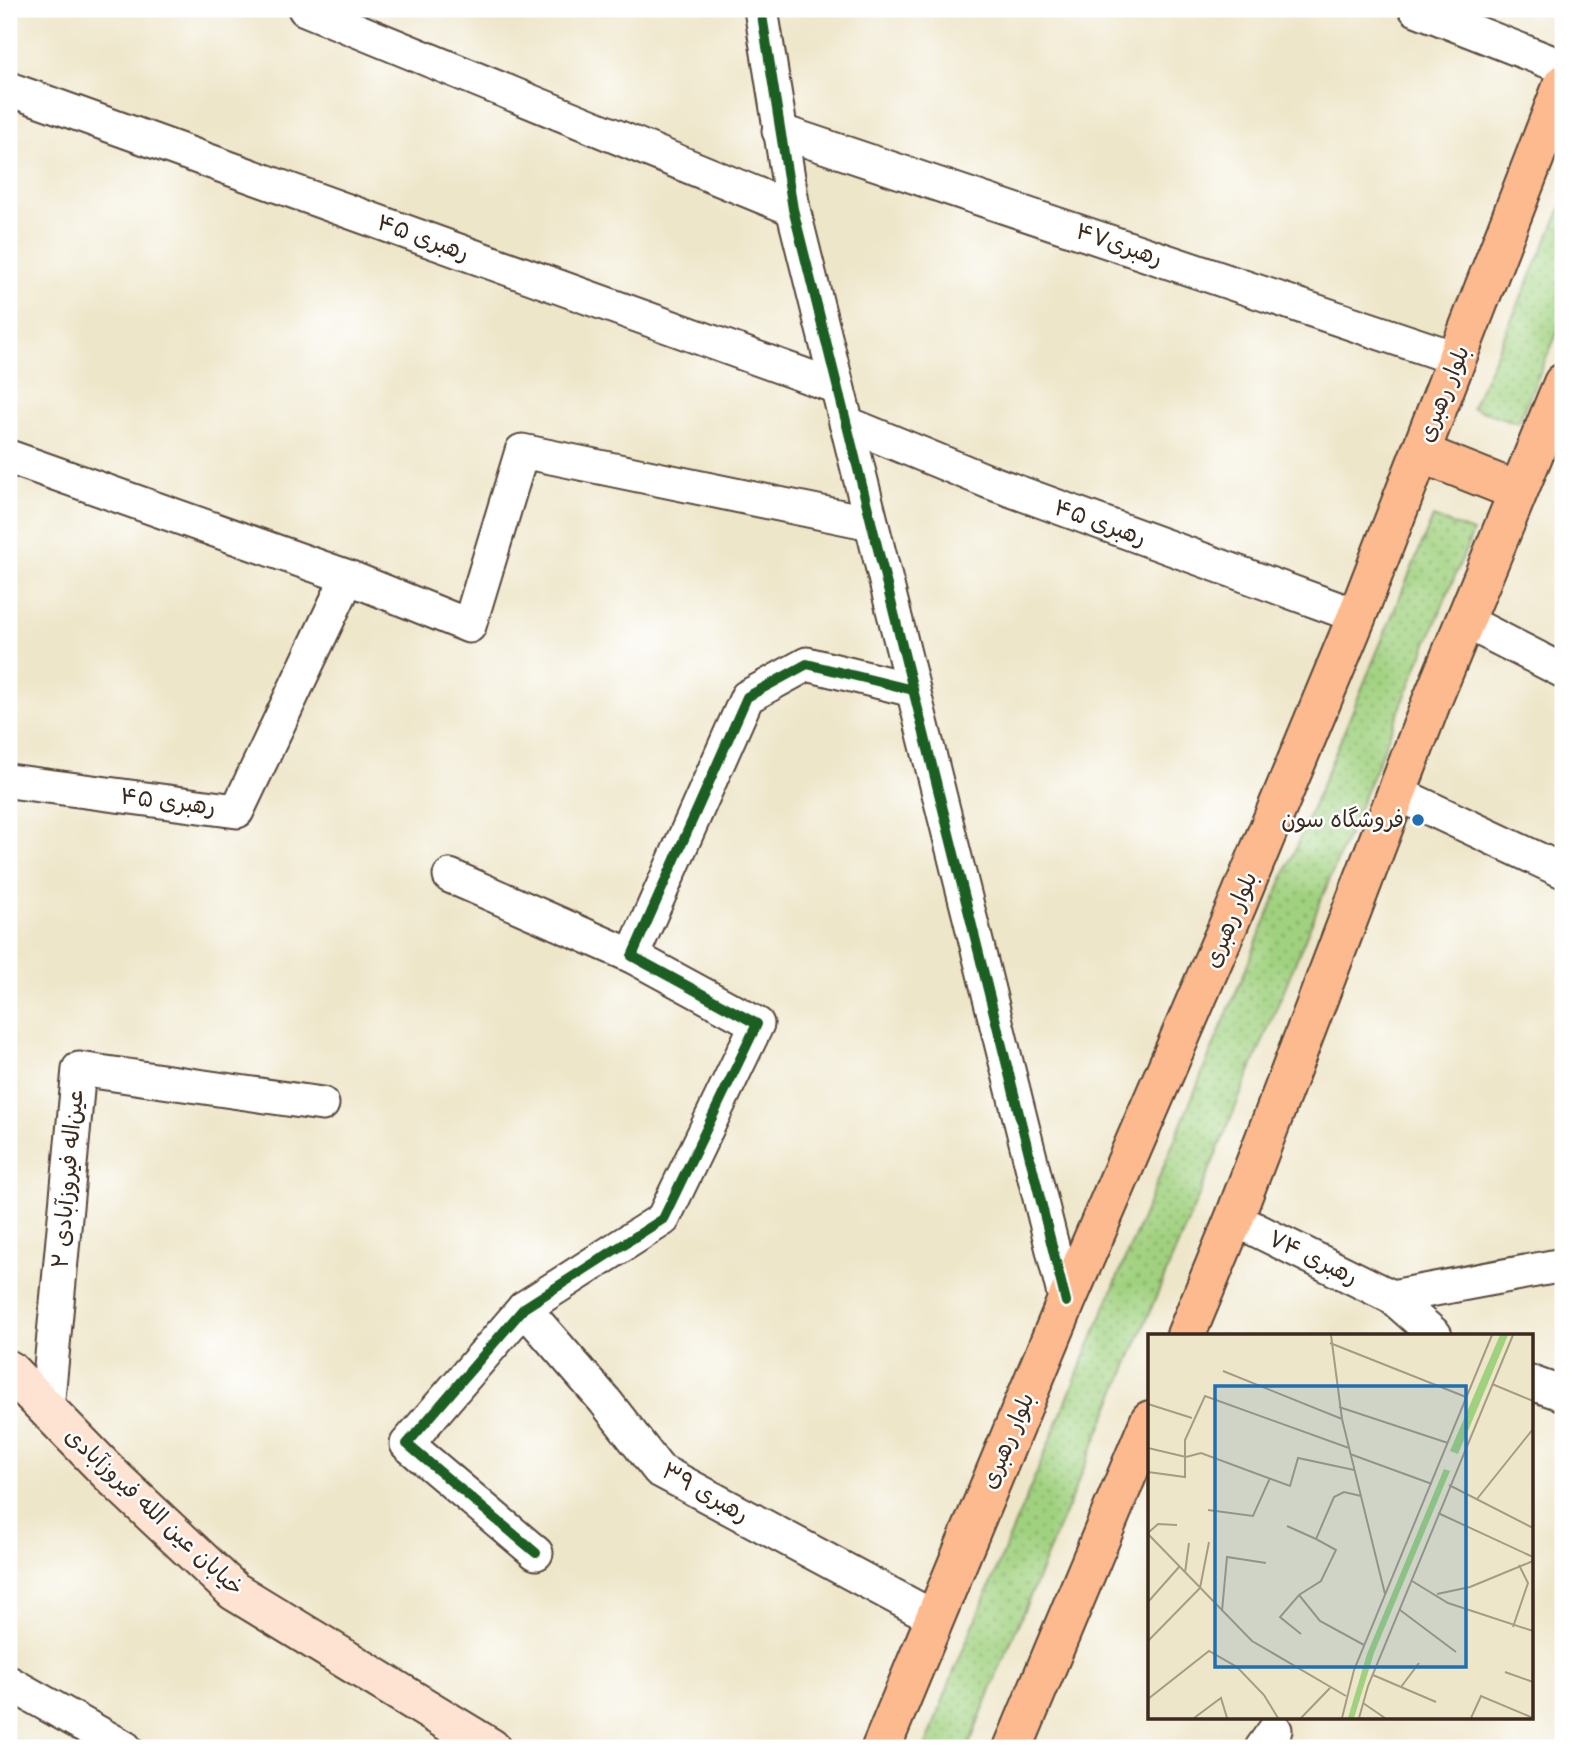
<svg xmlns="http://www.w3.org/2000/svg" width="1572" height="1757" viewBox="0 0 1572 1757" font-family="'Balsamiq Sans','Playpen Sans Arabic',sans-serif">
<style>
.grass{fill:url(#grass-dots);stroke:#6e7e4e;stroke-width:2}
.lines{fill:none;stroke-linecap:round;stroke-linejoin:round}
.street-casing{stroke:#564638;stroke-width:37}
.secondary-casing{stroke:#564638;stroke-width:42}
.primary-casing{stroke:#564638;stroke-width:42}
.street{stroke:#fff;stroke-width:33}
.secondary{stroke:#fee3d2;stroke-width:38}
.primary{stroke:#fcba8e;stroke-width:38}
.cycleway-casing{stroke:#fff;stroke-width:15}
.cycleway{stroke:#1b5e20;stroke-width:10}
.poi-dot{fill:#1f6fb2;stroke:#fff;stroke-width:2.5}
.labels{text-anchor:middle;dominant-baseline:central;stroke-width:5;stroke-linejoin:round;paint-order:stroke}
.street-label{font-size:23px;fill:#3b2a1e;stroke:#fff}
.poi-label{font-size:23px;fill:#3b2a1e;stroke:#fff;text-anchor:end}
.inset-road{fill:none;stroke:#a69b85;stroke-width:2}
.view{fill:#1f6fb2;fill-opacity:0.15;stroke:#1f6fb2;stroke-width:3.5}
.inset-edge{fill:none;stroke:#3b2a1e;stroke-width:3.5}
</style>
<defs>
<pattern id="grass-dots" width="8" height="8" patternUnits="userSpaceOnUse" patternTransform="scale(1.75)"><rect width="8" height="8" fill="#a0d17f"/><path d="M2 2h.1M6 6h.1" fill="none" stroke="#84aa67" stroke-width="1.8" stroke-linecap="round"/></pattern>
</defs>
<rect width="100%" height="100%" fill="#fff"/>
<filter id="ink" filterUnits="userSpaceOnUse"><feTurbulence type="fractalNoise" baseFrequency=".0143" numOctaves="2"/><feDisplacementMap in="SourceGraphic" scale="14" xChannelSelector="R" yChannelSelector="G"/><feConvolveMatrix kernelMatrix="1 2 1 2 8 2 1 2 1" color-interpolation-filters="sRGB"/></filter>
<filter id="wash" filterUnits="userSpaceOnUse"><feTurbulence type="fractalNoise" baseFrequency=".00686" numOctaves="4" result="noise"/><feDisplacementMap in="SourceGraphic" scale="28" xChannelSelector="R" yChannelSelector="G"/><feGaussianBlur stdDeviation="1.57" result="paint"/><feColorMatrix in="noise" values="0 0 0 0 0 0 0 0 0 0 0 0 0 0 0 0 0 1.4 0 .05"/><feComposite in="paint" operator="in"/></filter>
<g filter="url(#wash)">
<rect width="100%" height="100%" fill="#eee6c9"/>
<g class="grass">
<polygon points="1563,204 1563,320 1518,423 1472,408"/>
<polygon points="1433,517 1473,532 1205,1181 998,1672 968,1748 925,1748 953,1674"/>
</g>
</g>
<g filter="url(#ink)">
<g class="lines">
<defs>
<g id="street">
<polyline points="305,9 793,209"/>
<polyline points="761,9 793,209 1066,1302"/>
<polyline points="1416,9 1563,67"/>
<polyline points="9,89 837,387"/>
<polyline points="779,131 1458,359"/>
<polyline points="846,423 987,481 1357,616"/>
<polyline points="9,457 348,577 469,626 522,451 871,523"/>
<polyline points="1465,621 1563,671"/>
<polyline points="9,781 237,811 348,577"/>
<polyline points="1397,793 1563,871"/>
<polyline points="450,876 632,956"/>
<polyline points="1234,1219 1392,1297 1435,1335"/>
<polyline points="1392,1297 1563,1265"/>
<polyline points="524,1308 605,1401 659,1470 935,1618"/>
<polyline points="1532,1383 1563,1394"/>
<polyline points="47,1409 79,1069 322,1104"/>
<polyline points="536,1553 407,1444 524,1308 663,1219 757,1024 632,956 747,697 807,664 913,690"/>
<polyline points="9,1683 125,1748"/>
<polyline points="1262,1748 1275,1730"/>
</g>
<polyline id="secondary" points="9,1370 113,1477 234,1591 491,1748"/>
<g id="primary">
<polyline points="1421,453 1517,491"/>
<polyline points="1186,1335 1234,1219 1431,703 1563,383"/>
<polyline points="881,1748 1066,1302 1237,905 1357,616 1563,84"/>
<polyline points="1013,1748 1150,1420"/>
</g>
</defs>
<use href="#street" class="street-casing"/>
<use href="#secondary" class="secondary-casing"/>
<use href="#primary" class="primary-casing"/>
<use href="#street" class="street"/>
<use href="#secondary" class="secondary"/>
<use href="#primary" class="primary"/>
<defs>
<g id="cycleway">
<polyline points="761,9 793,209 1066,1302"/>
<polyline points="536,1553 407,1444 524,1308 663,1219 757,1024 632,956 747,697 807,664 913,690"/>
</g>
</defs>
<use href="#cycleway" class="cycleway-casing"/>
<use href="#cycleway" class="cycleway"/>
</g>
</g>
<circle class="poi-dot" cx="1418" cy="820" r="7"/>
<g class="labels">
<g class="street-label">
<text transform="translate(423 238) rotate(20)">رهبری ۴۵</text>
<text transform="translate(1119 245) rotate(19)">۴۷رهبری</text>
<text transform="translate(1444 394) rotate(-68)">بلوار رهبری</text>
<text transform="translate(1100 523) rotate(20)">رهبری ۴۵</text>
<text transform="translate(168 802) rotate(7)">رهبری ۴۵</text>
<text transform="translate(1231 920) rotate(-67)">بلوار رهبری</text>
<text transform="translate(68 1179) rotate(-85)">عین‌اله فیروزآبادی ۲</text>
<text transform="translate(1313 1258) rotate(26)">رهبری ۷۴</text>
<text transform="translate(1008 1441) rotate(-67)">بلوار رهبری</text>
<text transform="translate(705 1493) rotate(30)">رهبری ۳۹</text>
<text transform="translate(154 1512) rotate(43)">خیابان عین الله فیروزآبادی</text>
</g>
<g class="poi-label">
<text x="1404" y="820">فروشگاه سون</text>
</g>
</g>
<g transform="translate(1148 1334)">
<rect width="385" height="385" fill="#eee6c9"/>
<path d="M352,1H360L328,78L310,120L302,117ZM296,135L302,137L226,319L206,384H200L219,320Z" fill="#a0d17f"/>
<path class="inset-road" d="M183,1L194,85L237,260M182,9L318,63M75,37L194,85M344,50L385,67M0,70L44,84M191,73L300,109M0,114L38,123L53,119L142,152L150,124L206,136M202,120L284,150M0,138L37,143V106L57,62L201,114M301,151L385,194M329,165L385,95M60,176L105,182L122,144M290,179L385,223M139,192L168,205M0,199L10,190L29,191M0,200L104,307L198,362M37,239L41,209M264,247L300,269L385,297M289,260L322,253L385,227M151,261L172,287L216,311M0,268L31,233M252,276L308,318M74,277L79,223L118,229M365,293L380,249L371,231M153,300L132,283L151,261L173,247L188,216L168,205L186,163L196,158L213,162M0,307L52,254L61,208M357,338L385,348M225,341L288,368M253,353L271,329M0,365L61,317L89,333L116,361L130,384M215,369L237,384M46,384L73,364L79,384M153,384L182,354M194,384L206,336L344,1M211,384L220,352L365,1M323,384L333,362L385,384"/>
<path class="view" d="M67,52H318V333H67Z"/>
<rect width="385" height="385" class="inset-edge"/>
</g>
<rect width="1572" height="1757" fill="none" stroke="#fff" stroke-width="35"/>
</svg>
